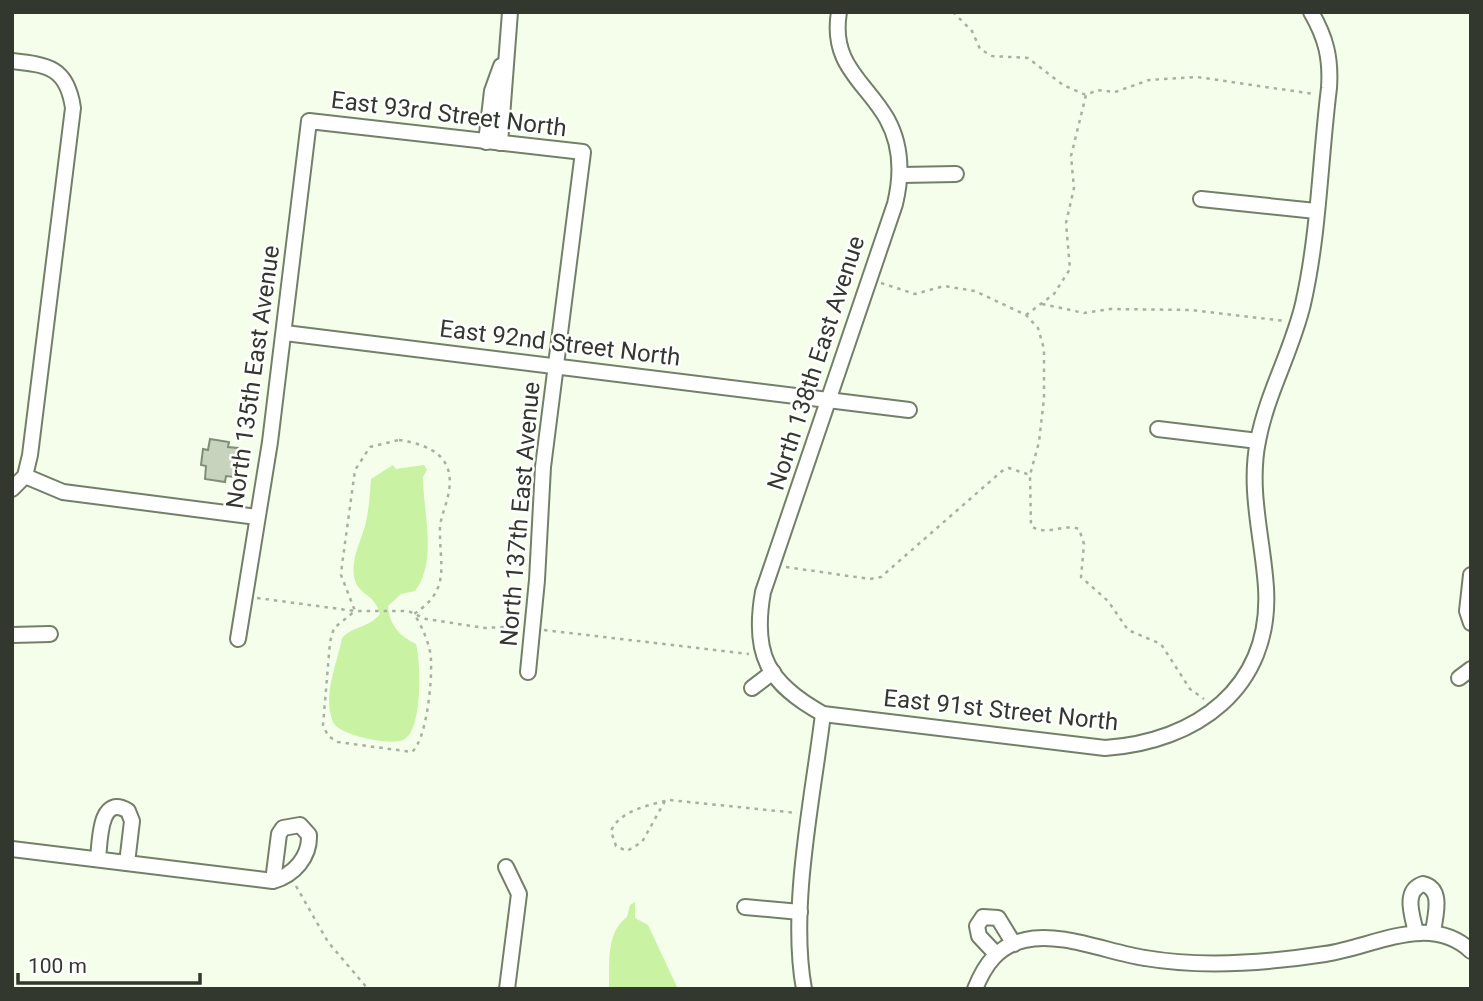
<svg xmlns="http://www.w3.org/2000/svg" width="1483" height="1001" viewBox="0 0 1483 1001" font-family="Roboto,sans-serif">
<style>
.water{fill:#c9f2a3}
.building{fill:#c7d3bc;stroke:#818d77;stroke-width:2}
.lines{fill:none;stroke-linecap:round;stroke-linejoin:round}
.minor-casing{stroke:#747f6a;stroke-width:18}
.path{stroke:#a8b0a1;stroke-width:2.5;stroke-dasharray:3.5 5;stroke-linecap:butt}
.minor{stroke:#fff;stroke-width:14}
.labels{text-anchor:middle;dominant-baseline:central;stroke-width:5;stroke-linejoin:round;paint-order:stroke}
.street-label{font-size:24px;fill:#33382f;stroke:#fff}
</style>
<rect width="100%" height="100%" fill="#f4feeb"/>
<g class="water">
<path d="M393,465L396,469L424,465L427,470L423,477C423,512 438,561 415,591L401,594L388,606C389,624 399,636 416,644C421,662 423,731 403,740C390,746 338,735 333,722C322,695 337,665 342,638C353,626 369,628 380,614C376,595 358,594 355,580C349,561 362,540 366,522C369,508 370,493 371,479Z"/>
<path d="M635,902V918L648,925L678,989H609C610,966 605,933 627,917L630,905Z"/>
</g>
<polygon class="building" points="210,439 229,442 228,447 238,448 234,477 226,476 225,482 205,479 206,466 201,465 203,449 208,450"/>
<g class="lines">
<defs>
<g id="minor">
<path d="M839,12C830,65 866,82 887,119C902,146 902,175 895,204L763,592C752,654 767,683 823,714L1105,748C1196,742 1272,688 1266,588C1263,539 1248,491 1258,441C1267,393 1292,351 1303,304C1319,234 1320,160 1329,88C1331,58 1326,38 1311,12"/>
<path d="M12,61C48,65 67,67 73,108L30,455L25,476L12,489"/>
<polyline points="486,142 492,91 501,66"/>
<polyline points="500,143 510,12"/>
<polyline points="902,175 956,174"/>
<polyline points="1201,199 1316,211"/>
<polyline points="285,333 909,410"/>
<polyline points="1158,429 1258,441"/>
<polyline points="25,476 63,492 257,517"/>
<polyline points="1471,575 1467,611 1471,623"/>
<polyline points="12,635 50,634"/>
<polyline points="238,639 270,442 309,121 583,152 543,467 537,580 528,672"/>
<polyline points="1459,678 1471,669"/>
<polyline points="752,688 773,672"/>
<path d="M12,849L273,881C294,875 310,857 309,835L300,825L283,828L279,834L273,881"/>
<path d="M98,859C100,842 99,793 128,811L132,821L127,863"/>
<polyline points="506,867 519,894 507,989"/>
<polyline points="745,907 800,912"/>
<path d="M1416,933C1413,917 1402,891 1423,884C1444,889 1435,916 1433,932"/>
<polyline points="996,954 979,936 977,926 983,917 998,918 1014,944"/>
<path d="M804,989C789,908 813,797 823,714"/>
<path d="M975,989C985,964 998,946 1025,940C1060,931 1110,953 1145,958C1204,968 1267,963 1325,954C1374,947 1429,912 1471,951"/>
</g>
</defs>
<use href="#minor" class="minor-casing"/>
<g class="path">
<polyline points="953,12 972,31 980,49 992,56 1028,58 1063,85 1086,95"/>
<path d="M881,283L915,294L944,286L975,291L1026,315L1038,328L1044,349V398L1039,442L1030,475L1031,526C1046,537 1063,523 1079,529L1084,544L1081,577L1108,601L1128,630L1161,644L1190,689L1204,699"/>
<polyline points="1042,304 1084,313 1110,309 1191,310 1285,321"/>
<polyline points="1026,315 1054,294 1070,269 1066,223 1074,188 1071,156 1086,95 1097,90 1115,92 1149,80 1197,77 1314,94"/>
<path d="M399,440C431,445 457,457 448,496C446,506 441,516 440,527C439,566 452,589 414,614C422,626 431,646 431,661C432,682 427,738 412,752L338,742L328,736L323,725L330,642L334,628L355,611L341,575L342,565L355,470L370,447Z"/>
<polyline points="786,567 870,579 881,577 1002,471 1009,468 1030,475"/>
<polyline points="257,598 355,611 408,611 426,619 485,628 520,626"/>
<polyline points="544,630 749,654"/>
<path d="M665,801L642,842L627,851L616,846L611,831C619,811 649,805 669,800L797,813"/>
<polyline points="296,886 328,942 368,989"/>
</g>
<use href="#minor" class="minor"/>
</g>
<g class="labels">
<g class="street-label">
<text transform="translate(449 114) rotate(7)">East 93rd Street North</text>
<text transform="translate(560 343) rotate(7)">East 92nd Street North</text>
<text transform="translate(816 363) rotate(-72)">North 138th East Avenue</text>
<text transform="translate(253 377) rotate(-82)">North 135th East Avenue</text>
<text transform="translate(520 514) rotate(-85)">North 137th East Avenue</text>
<text transform="translate(1001 710) rotate(6)">East 91st Street North</text>
</g>
</g>
<rect width="1483" height="1001" fill="none" stroke="#33382f" stroke-width="28"/>
<path d="M18 973v10h182v-10" fill="none" stroke="#33382f" stroke-width="3.5"/>
<text x="28" y="973" font-size="21" fill="#33382f" stroke="#ffffff" stroke-width="5" paint-order="stroke">100 m</text>
</svg>
